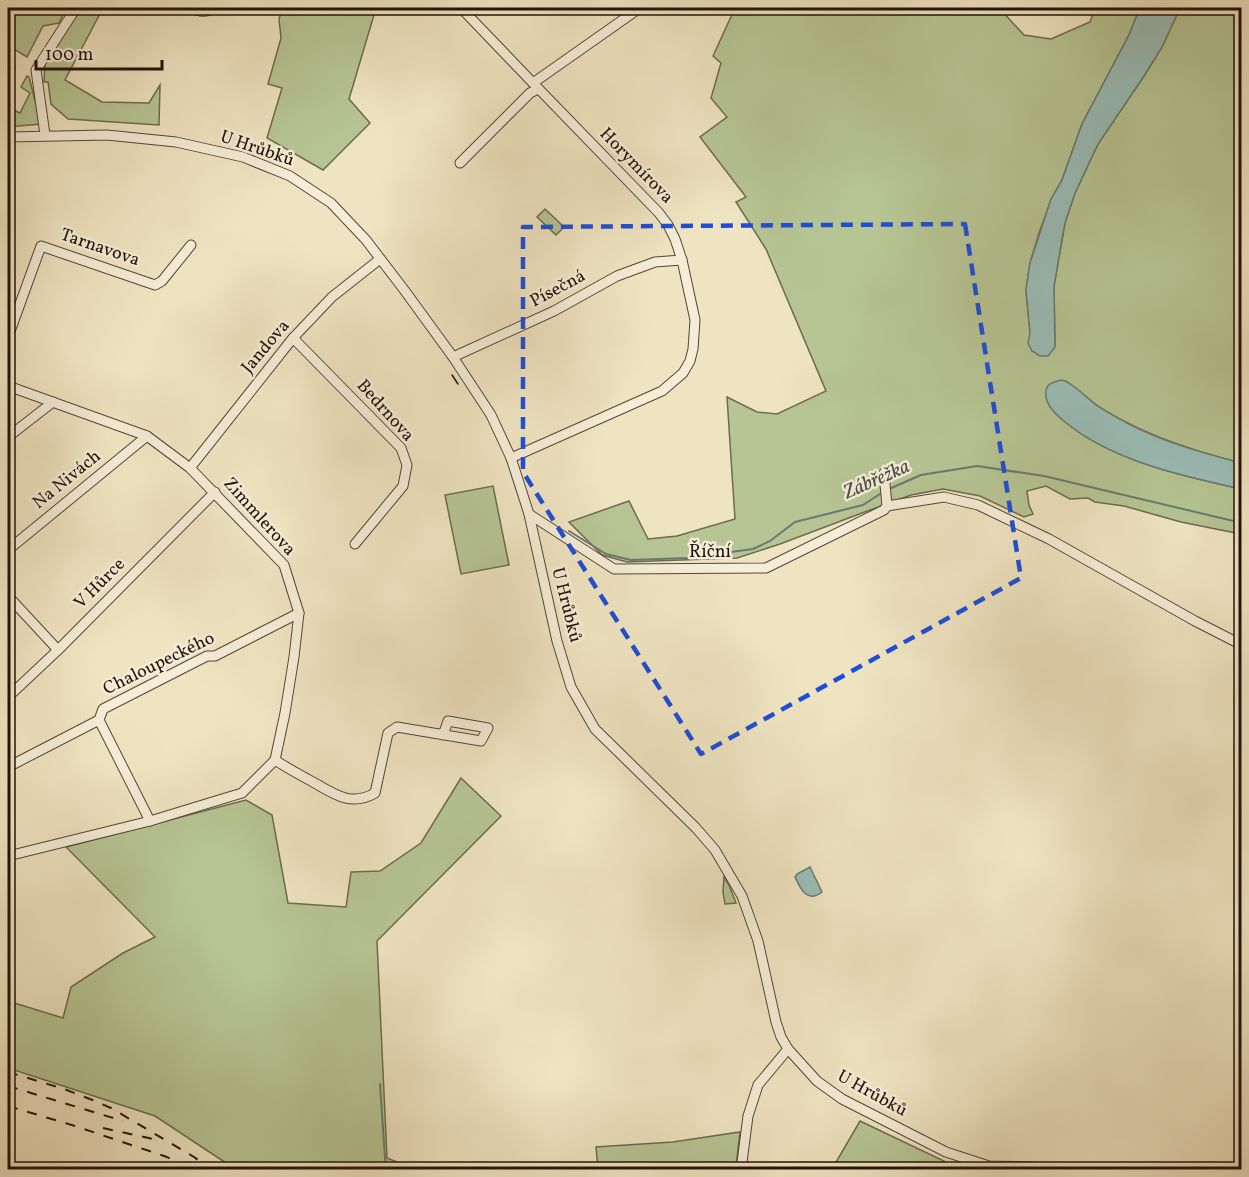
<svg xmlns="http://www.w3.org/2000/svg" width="1249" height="1177" viewBox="0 0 1249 1177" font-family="Vollkorn,serif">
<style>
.green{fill:#b7c594;stroke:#6c6c4e;stroke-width:1.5}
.water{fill:#9abeb8;stroke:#6a7972;stroke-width:1.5}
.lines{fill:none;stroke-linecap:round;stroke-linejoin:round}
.stream{stroke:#6a7972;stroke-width:2}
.street-casing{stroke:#544637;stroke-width:11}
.street{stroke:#f5edd7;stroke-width:9}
.tram{stroke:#211209;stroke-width:1.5}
.rail{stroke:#211209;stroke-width:2;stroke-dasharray:10 10;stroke-linecap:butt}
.marked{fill:none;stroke:#1d4ed8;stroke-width:4.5;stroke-dasharray:12 8;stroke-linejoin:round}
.labels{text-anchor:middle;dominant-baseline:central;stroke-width:5;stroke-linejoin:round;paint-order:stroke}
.street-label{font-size:18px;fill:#211209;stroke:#f5edd7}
.water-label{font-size:20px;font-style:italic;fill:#4b4e46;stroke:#f5edd7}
</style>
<rect width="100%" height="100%" fill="#efe4c1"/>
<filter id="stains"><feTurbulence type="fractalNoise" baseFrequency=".00333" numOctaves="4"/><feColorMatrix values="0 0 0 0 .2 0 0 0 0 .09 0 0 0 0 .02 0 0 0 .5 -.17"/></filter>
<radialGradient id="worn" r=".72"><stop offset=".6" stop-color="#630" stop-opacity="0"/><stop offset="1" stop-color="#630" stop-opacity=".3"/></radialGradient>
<g class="green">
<path d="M8,8H66L59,23L43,26L27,57L14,49C10,56 15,62 15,69L10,66L8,69Z"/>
<polygon points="80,8 103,8 65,80 102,102 149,103 160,85 159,125 68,119 51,104 48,82 44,82 45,63"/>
<polygon points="282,8 376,8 349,99 370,123 323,170 267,138 282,88 268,84 281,38 279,19"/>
<path d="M735,8H999L1024,35L1051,39L1090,22L1095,8H1140L1129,35L1082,124L1062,180L1051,200L1039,233L1030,263L1026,290L1030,333L1029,343L1055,346L1054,286L1065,223L1075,193L1098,144L1144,76L1162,47L1180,8H1241V463C1187,449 1132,431 1086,398L1055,413C1066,422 1076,431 1088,438C1135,466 1189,477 1241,489V534L1181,522L1124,506L1095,502L1088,498L1070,499L1046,486L1027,491L1029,505L1033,514L1024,517L980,496L943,489L911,495L862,513L780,544L737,558L627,562L602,555L569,522L629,501L648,539L677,536L735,519L727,397L757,412L777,414L826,391L766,249L736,202L746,197L700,137L727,117L711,98L721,63L713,56Z"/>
<polygon points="27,76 29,77 41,124 8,127 8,110 9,108 20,113 30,93 21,87"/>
<polygon points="545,209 564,227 556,235 537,217"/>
<polygon points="493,486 509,565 461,574 445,495"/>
<polygon points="461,778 501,816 377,941 387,1158 414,1169 235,1169 155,1116 8,1068 8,1001 63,1018 71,987 123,953 155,937 66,847 246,800 272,815 288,903 346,907 351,872 380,871 421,843"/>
<polygon points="724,877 729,885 736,903 725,904 723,892"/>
<polygon points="860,1121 944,1161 940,1169 832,1169"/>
<polygon points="740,1132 736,1166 727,1169 598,1169 596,1147 673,1142"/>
</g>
<g class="water">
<polygon points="1140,8 1180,8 1162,47 1144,76 1098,144 1075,193 1065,223 1062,239 1054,286 1055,347 1048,356 1040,356 1032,351 1028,343 1030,333 1026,290 1030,263 1051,199 1062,180 1082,124 1129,35"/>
<path d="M1062,380C1071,381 1090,401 1099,407C1108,413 1118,418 1127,423C1163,442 1203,453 1241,463V489C1182,476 1113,461 1065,422C1057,415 1048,408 1046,397C1044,384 1052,382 1062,380Z"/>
<path d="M810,867L822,892C807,904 800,888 795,877L797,874Z"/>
</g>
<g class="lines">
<g class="stream">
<polyline points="889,489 921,475 977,466 1044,476 1242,523"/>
<polyline points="569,531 606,554 631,560 687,558 753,549 770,541 795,522 863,505 883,492"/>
<polyline points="380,1084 385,1158 387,1170"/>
</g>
<defs>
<g id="street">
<path d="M191,8C199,12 206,13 214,8"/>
<polyline points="461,8 533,83 659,213 668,225 675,239 682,260 695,320 693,349 690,361 683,373 662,391 511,458"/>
<polyline points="533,83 634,12 638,8"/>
<polyline points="45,135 36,70 76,8"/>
<polyline points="8,137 107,135 176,142 243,157 290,176 331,203 366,240 405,291 453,357 491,415 511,458 529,514 557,641 571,687 595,729 696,828 715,850 742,896 758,941 776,1022 781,1037 788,1049 817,1081 842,1099 946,1152 989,1166 1036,1167 1045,1170"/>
<polyline points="460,163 530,93 538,89"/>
<polyline points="8,337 41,246 155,285 162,281 191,245"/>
<polyline points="293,338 401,448 407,465 403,486 355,544"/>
<polyline points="453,357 554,311 617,276 655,262 682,260"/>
<polyline points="8,386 147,436 190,468 284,565 299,613 294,657 285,713 275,760 242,793 150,821 8,856"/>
<polyline points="8,437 53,402"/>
<polyline points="190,468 293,338 332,297 380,259"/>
<polyline points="887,506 944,497 978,505 1049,539 1195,621 1242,645"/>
<polyline points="529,514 614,569 766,568 884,510 887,506 884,473"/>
<polyline points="8,550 147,436"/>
<polyline points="8,596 58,650"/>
<polyline points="8,697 58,650 215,492"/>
<polyline points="99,720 150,821"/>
<path d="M275,760C287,768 300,775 313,782C334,794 351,807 375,793L388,733L397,727L481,741L488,728L448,721L443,735"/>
<polyline points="8,767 99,720 103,709 207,656 215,656 299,613"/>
<polyline points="741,1170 748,1116 758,1085 788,1049"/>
</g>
</defs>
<use href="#street" class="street-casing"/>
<use href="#street" class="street"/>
<polyline class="tram" points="452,375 458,384"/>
<g class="rail">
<polyline points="8,1072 64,1089 90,1099 111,1108 194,1157 212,1170"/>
<polyline points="8,1086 123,1121"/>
<polyline points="8,1106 75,1126 167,1157 190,1170"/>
<polyline points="103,1128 153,1139"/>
</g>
</g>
<path class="marked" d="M965,224L1021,578L701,754L523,472V227Z"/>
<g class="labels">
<g class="street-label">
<text transform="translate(257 149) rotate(19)">U Hrůbků</text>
<text transform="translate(636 166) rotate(46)">Horymírova</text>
<text transform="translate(100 248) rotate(19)">Tarnavova</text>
<text transform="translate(558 289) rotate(-28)">Písečná</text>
<text transform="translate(266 347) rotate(-50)">Jandova</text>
<text transform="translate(385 411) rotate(48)">Bedrnova</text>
<text transform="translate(67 480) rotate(-39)">Na Nivách</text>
<text transform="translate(259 517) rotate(48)">Zimmlerova</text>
<text x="710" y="552">Říční</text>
<text transform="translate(100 584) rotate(-45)">V Hůrce</text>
<text transform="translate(566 605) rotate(76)">U Hrůbků</text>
<text transform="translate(159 664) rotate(-26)">Chaloupeckého</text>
<text transform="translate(872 1094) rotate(29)">U Hrůbků</text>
</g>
<g class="water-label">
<text transform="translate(877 480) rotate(-24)">Zábřežka</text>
</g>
</g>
<rect width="1249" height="1177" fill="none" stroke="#efe4c1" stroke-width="30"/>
<rect x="9" y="9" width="1231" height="1159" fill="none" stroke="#211209" stroke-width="3"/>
<rect x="15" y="15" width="1219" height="1147" fill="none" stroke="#211209" stroke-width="1.5"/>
<path d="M36 60v9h126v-9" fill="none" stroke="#211209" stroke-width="3"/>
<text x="45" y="60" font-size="18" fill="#211209" stroke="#f5edd7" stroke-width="4.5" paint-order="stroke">100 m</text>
<rect width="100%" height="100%" filter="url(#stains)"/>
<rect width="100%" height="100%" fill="url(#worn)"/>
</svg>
